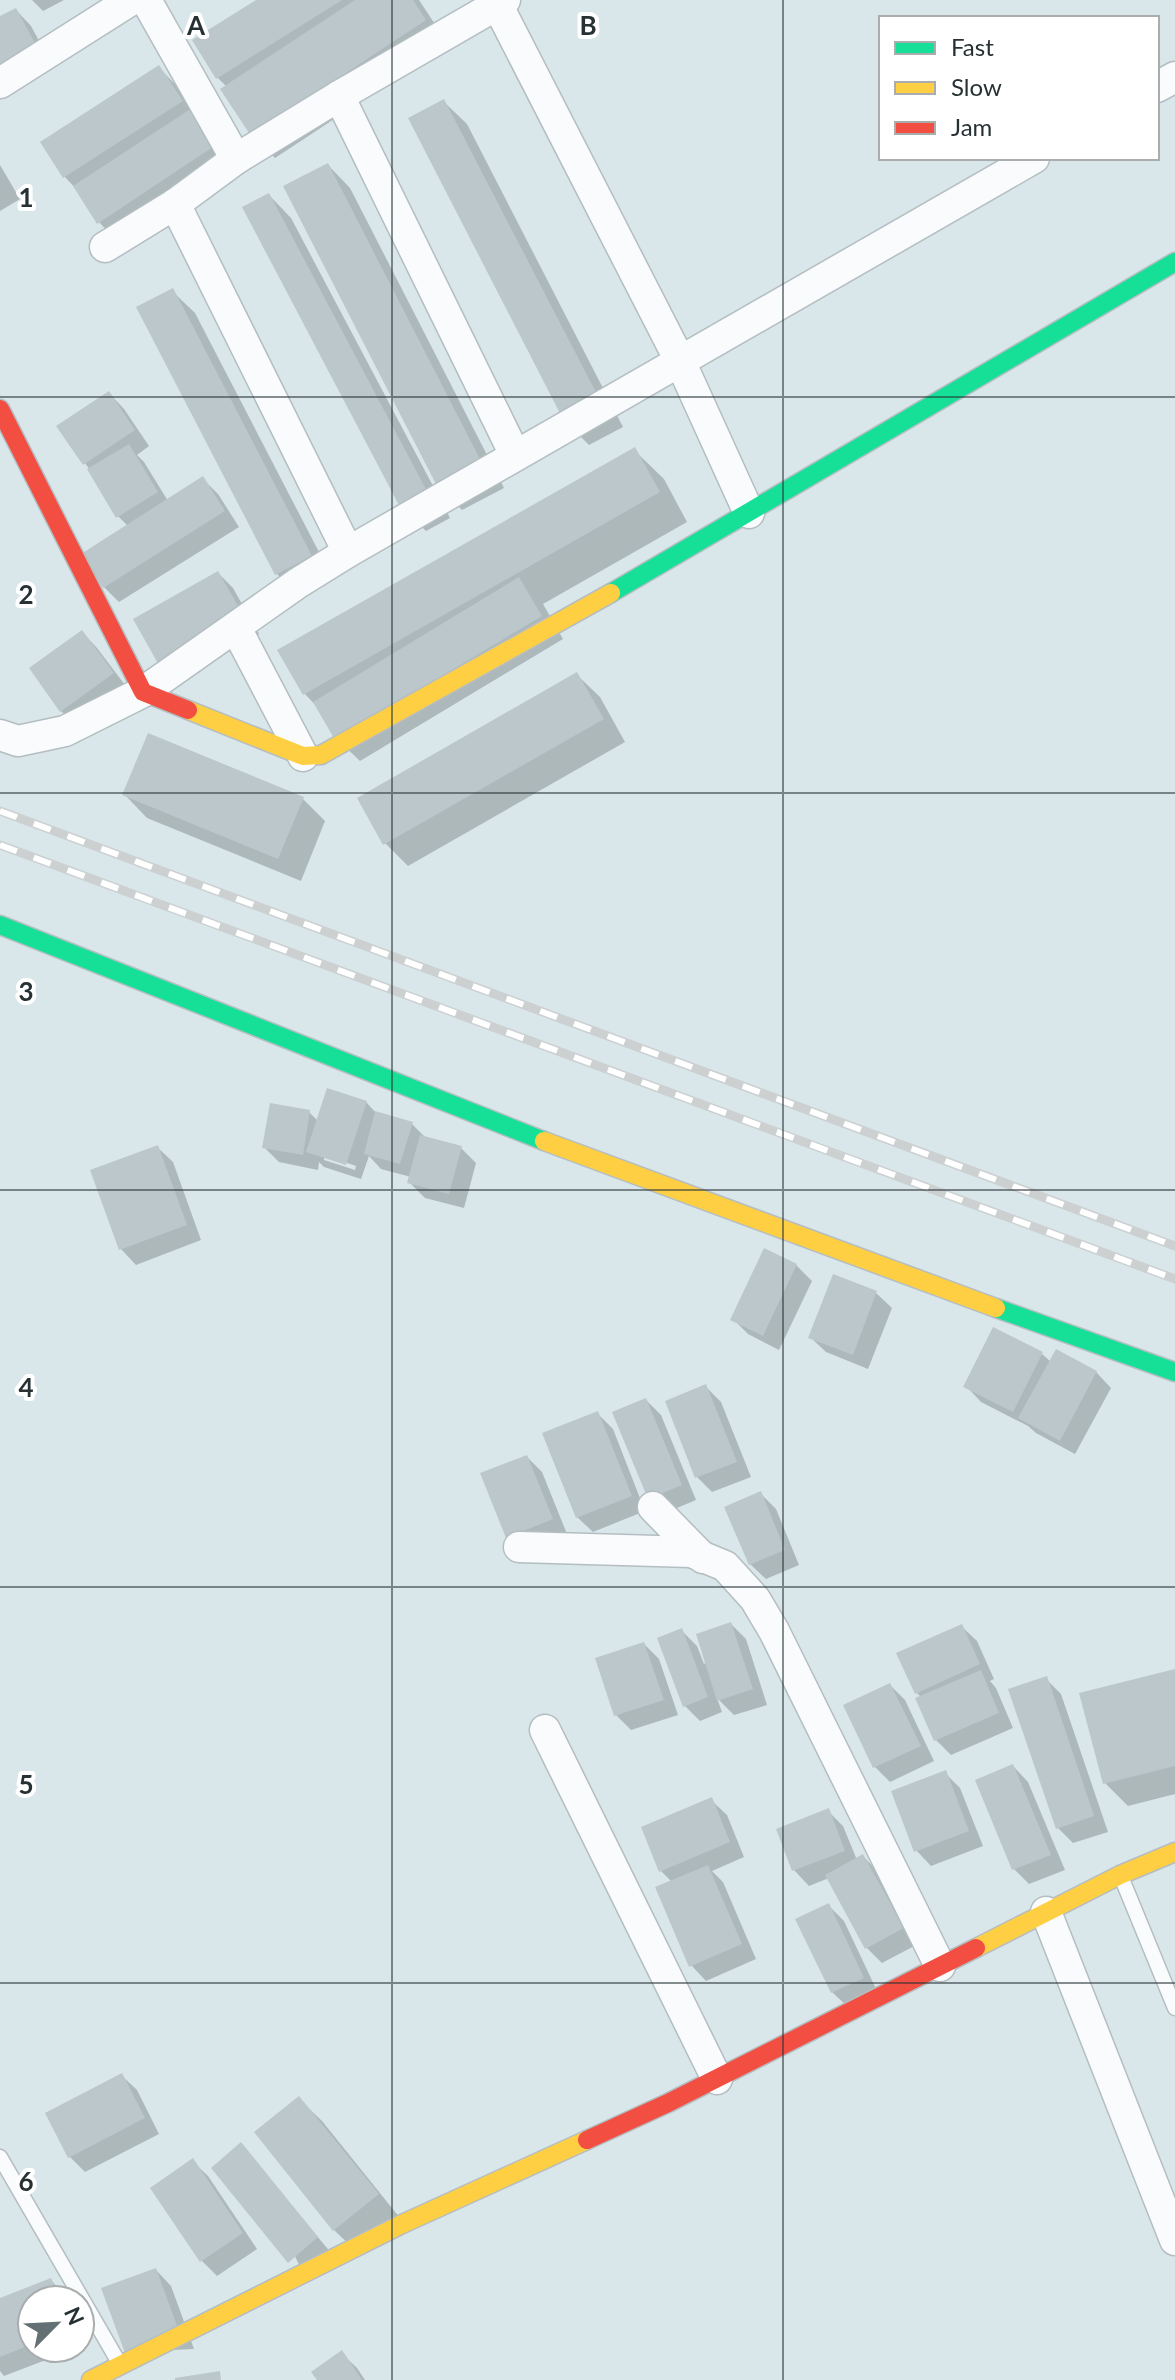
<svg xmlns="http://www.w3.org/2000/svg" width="1175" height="2380" viewBox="0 0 1175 2380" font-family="Lato,sans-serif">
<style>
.shadow{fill:#0003;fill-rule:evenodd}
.building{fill:#bcc7cb}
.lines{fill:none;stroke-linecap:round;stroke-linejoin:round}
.lane-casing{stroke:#b4bec2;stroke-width:17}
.street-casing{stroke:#b4bec2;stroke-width:33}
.fast-casing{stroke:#b4bec2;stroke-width:21}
.slow-casing{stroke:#b4bec2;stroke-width:21}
.jam-casing{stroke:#b4bec2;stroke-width:21}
.lane{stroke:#f9fbfc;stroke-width:14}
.street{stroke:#f9fbfc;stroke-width:30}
.fast{stroke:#16e098;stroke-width:18}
.slow{stroke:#ffcf43;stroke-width:18}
.jam{stroke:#f24e42;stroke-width:18}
.rail-casing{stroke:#ccd0d1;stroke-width:9}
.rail{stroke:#fff;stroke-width:6;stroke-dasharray:18;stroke-linecap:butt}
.grid{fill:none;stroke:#273134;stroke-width:2;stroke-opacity:0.55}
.grid-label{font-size:26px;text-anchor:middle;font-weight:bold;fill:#273134;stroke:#fff;stroke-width:8;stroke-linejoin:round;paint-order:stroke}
</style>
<rect width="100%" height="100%" fill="#d9e6ea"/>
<g class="shadow">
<polygon points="32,0 64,0 43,11"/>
<polygon points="260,0 419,0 448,44 275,158 252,135 227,87 218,78 195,41"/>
<polygon points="16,10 31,26 50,61 0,86 0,19"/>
<polygon points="159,68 174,83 192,110 233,159 114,238 99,222 78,191 65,177 43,142"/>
<polygon points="444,102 467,124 623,427 589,445 566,422"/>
<polygon points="0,165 20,199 0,211"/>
<polygon points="328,165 350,188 504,488 462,510 440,487"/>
<polygon points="269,195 291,218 450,518 426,531 403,508"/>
<polygon points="172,291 195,313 333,579 300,597 277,574 139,308"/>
<polygon points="109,393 124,409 149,446 137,455 144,462 168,501 203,479 218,494 239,527 119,602 104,587 128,526 118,516 90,470 59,427"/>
<polygon points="634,450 664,479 687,522 543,604 563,639 360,761 337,739 319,709 305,694 280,651"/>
<polygon points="218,573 233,588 259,634 177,681"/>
<polygon points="82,632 97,648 128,689 77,726 61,711"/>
<polygon points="577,675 600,697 625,742 408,866 385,843"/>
<polygon points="125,795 302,798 325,821 301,881 147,818"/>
<path d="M366,1102L377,1114L412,1124L427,1139L461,1148L476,1163L464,1208L425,1198L409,1182L411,1177L381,1169L369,1156L361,1179L324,1167L319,1162L318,1170L279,1162L264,1147L309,1112L318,1121ZM324,1155L356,1166L355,1170L324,1160Z"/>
<polygon points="157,1147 173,1162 201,1240 136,1265 121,1249"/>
<polygon points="796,1265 812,1281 779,1350 748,1334 733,1319"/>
<polygon points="876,1293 892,1308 868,1369 826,1352 810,1337"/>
<polygon points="1042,1354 1051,1362 1096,1372 1111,1388 1075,1454 1036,1433 1028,1426 981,1402 966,1386"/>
<polygon points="706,1387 721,1402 751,1477 712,1492 697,1477"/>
<polygon points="646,1400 661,1415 696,1500 665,1513 650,1498"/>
<polygon points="598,1414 613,1429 645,1511 593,1532 577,1517"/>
<polygon points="527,1457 542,1472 567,1534 523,1552 508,1537"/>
<polygon points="761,1494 776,1509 799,1565 766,1579 750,1564"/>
<polygon points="731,1624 746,1639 767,1705 734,1715 717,1698 722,1712 700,1721 684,1705 682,1631 697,1646 704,1664 707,1662"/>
<polygon points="961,1626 977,1641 994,1679 990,1681 996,1688 1013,1728 951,1755 935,1739 922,1698 916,1692"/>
<polygon points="644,1644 659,1659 678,1715 631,1730 616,1715"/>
<polygon points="1175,1671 1175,1794 1128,1806 1105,1783"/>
<polygon points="1046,1679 1061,1694 1108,1832 1073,1843 1058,1828"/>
<polygon points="890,1685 905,1700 934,1761 890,1782 875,1767"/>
<polygon points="1013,1766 1028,1782 1065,1870 1029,1884 1014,1869"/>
<polygon points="945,1773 960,1788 983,1846 931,1866 916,1850"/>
<polygon points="711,1800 727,1815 744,1857 712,1871 723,1882 756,1959 706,1981 691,1965 672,1882 661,1871"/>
<polygon points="828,1811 843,1826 857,1860 863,1856 878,1872 918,1944 882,1963 867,1948 829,1878 809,1886 794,1870 778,1830"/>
<polygon points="828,1905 844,1921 878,1993 848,2007 832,1992"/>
<polygon points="121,2075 137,2090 159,2134 85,2172 70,2157"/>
<polygon points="299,2099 322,2121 400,2218 357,2252 334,2230"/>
<polygon points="241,2145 332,2254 305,2277"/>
<polygon points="192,2161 208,2176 257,2249 217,2276 202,2261"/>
<polygon points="156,2270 171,2286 194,2349 126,2352"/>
<polygon points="51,2280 68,2300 32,2300 32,2348 77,2348 4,2376 0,2371 0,2300"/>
<polygon points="80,2332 85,2345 80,2347"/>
<polygon points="341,2353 357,2368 365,2380 320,2380"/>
</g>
<g class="building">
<polygon points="256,0 342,0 216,79 192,40"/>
<polygon points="355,0 413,0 426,20 251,136 220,89"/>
<polygon points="16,8 36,45 0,64 0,16"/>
<polygon points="159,65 183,101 63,178 40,142"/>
<polygon points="444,99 602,404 565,423 408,118"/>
<polygon points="195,106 219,143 97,224 73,186"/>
<polygon points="328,163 483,465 438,488 283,186"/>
<polygon points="269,193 429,495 401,509 242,207"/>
<polygon points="173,288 312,556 275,575 136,307"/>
<polygon points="109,391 135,430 83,465 56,426"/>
<polygon points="129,444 158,492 116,518 87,469"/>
<polygon points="635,447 660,492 303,695 277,650"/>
<polygon points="203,476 225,511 103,588 81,554"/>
<polygon points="218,571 245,618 160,667 133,619"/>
<polygon points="519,577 542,616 335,740 313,702"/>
<polygon points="82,630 114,673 60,712 29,668"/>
<polygon points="577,672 604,719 383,845 357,798"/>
<polygon points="148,733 304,797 278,859 122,795"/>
<polygon points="327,1088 367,1101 346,1165 306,1152"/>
<polygon points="270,1103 310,1110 303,1155 262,1148"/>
<polygon points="375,1111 413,1122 400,1164 364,1154"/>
<polygon points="420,1135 462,1146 449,1194 407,1183"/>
<polygon points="158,1145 187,1225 119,1250 90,1170"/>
<polygon points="764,1248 797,1264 763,1336 730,1320"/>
<polygon points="833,1274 877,1291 853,1355 808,1338"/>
<polygon points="993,1327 1043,1352 1013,1412 963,1387"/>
<polygon points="1056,1349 1097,1371 1060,1441 1018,1418"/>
<polygon points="706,1384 737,1462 695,1478 665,1401"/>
<polygon points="646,1398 682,1485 648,1499 612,1412"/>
<polygon points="598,1411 632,1496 576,1518 542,1433"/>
<polygon points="527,1455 553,1519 506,1538 480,1473"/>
<polygon points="761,1491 785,1550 749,1565 724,1507"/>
<polygon points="731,1622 753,1689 717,1701 696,1634"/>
<polygon points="962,1624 980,1664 915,1694 896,1653"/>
<polygon points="682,1628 708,1697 683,1707 657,1638"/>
<polygon points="644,1642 664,1700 614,1716 595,1658"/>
<polygon points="1175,1669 1175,1766 1103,1784 1079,1693"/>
<polygon points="981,1670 999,1713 934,1741 915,1698"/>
<polygon points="1047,1676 1094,1816 1056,1829 1008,1689"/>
<polygon points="890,1683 921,1746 873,1768 843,1705"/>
<polygon points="1013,1764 1051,1855 1012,1870 975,1780"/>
<polygon points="946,1770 969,1831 914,1852 891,1791"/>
<polygon points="712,1797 730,1842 659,1872 641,1827"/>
<polygon points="829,1808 845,1851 792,1871 776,1829"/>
<polygon points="863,1854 904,1928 865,1949 825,1875"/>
<polygon points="708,1865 742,1944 689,1967 655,1887"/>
<polygon points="829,1903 864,1978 831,1993 795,1919"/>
<polygon points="122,2073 145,2118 68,2158 45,2113"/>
<polygon points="299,2096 379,2194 333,2231 254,2132"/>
<polygon points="241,2142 318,2237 288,2263 211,2168"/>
<polygon points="193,2158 243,2233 200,2262 150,2188"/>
<polygon points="156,2268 180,2334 125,2353 101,2288"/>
<polygon points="51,2278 60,2300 32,2300 32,2344 0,2357 0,2298"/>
<polygon points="342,2350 362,2380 317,2380 311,2372"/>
<polygon points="220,2371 221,2380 175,2380 175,2378"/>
</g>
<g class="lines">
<defs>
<g id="lane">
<polyline points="1122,1879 1175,2008"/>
<polyline points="0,2157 118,2361"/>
</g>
<g id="street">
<polyline points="146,0 236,159"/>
<polyline points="497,4 680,361 749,513"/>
<polyline points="0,83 131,0"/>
<polyline points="1157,87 1175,77"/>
<polyline points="339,96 515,455"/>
<polyline points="175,204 348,552"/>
<polyline points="105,247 175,204 236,159 339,96 505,0"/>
<polyline points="236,628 303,756"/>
<polyline points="0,735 18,741 65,731 143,692 298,583 348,552 1034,158"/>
<polyline points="653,1507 703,1558"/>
<polyline points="519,1547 691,1552 725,1566 755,1599 774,1631 940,1966"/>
<polyline points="545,1730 717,2079"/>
<polyline points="1046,1912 1175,2240"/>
</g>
<g id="fast">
<polyline points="611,593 1175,262"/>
<polyline points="0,925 544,1141"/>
<polyline points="996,1308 1175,1372"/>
</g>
<g id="slow">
<polyline points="188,710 303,756 321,755 611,593"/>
<polyline points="544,1141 996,1308"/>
<polyline points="976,1948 1120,1875 1175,1852"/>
<polyline points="91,2380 400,2225 587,2140"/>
</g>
<g id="jam">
<polyline points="0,409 143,692 188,710"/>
<polyline points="587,2140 668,2103 976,1948"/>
</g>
</defs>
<use href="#lane" class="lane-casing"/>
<use href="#street" class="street-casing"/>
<use href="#fast" class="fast-casing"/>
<use href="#slow" class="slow-casing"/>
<use href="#jam" class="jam-casing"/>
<use href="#lane" class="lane"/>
<use href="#street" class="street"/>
<use href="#fast" class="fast"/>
<use href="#slow" class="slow"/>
<use href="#jam" class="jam"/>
<defs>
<g id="rail">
<polyline points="0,811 1175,1246"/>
<polyline points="0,845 1175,1279"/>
</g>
</defs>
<use href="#rail" class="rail-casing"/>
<use href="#rail" class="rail"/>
</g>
<path class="grid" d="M392,0V2380M783,0V2380M0,397H1175M0,793H1175M0,1190H1175M0,1587H1175M0,1983H1175"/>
<g class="grid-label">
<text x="196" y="35">A</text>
<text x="588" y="35">B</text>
<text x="26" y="207">1</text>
<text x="26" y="604">2</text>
<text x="26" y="1001">3</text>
<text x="26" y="1397">4</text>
<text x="26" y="1794">5</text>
<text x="26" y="2191">6</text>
</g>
<rect x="879" y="16" width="280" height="144" fill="#ffffff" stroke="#a9adae" stroke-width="2"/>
<rect x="895" y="42" width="40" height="12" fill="#16e098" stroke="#a9adae" stroke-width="2"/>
<text x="951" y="56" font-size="24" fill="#273134">Fast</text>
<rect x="895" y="82" width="40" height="12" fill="#ffcf43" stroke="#a9adae" stroke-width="2"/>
<text x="951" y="96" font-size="24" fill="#273134">Slow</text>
<rect x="895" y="122" width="40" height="12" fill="#f24e42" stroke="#a9adae" stroke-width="2"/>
<text x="951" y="136" font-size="24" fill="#273134">Jam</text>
<g transform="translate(56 2324) rotate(66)"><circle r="38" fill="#ffffff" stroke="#a9adae" stroke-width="2"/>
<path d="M0-6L14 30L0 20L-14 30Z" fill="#657074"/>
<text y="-12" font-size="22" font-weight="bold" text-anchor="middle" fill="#273134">N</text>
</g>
</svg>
